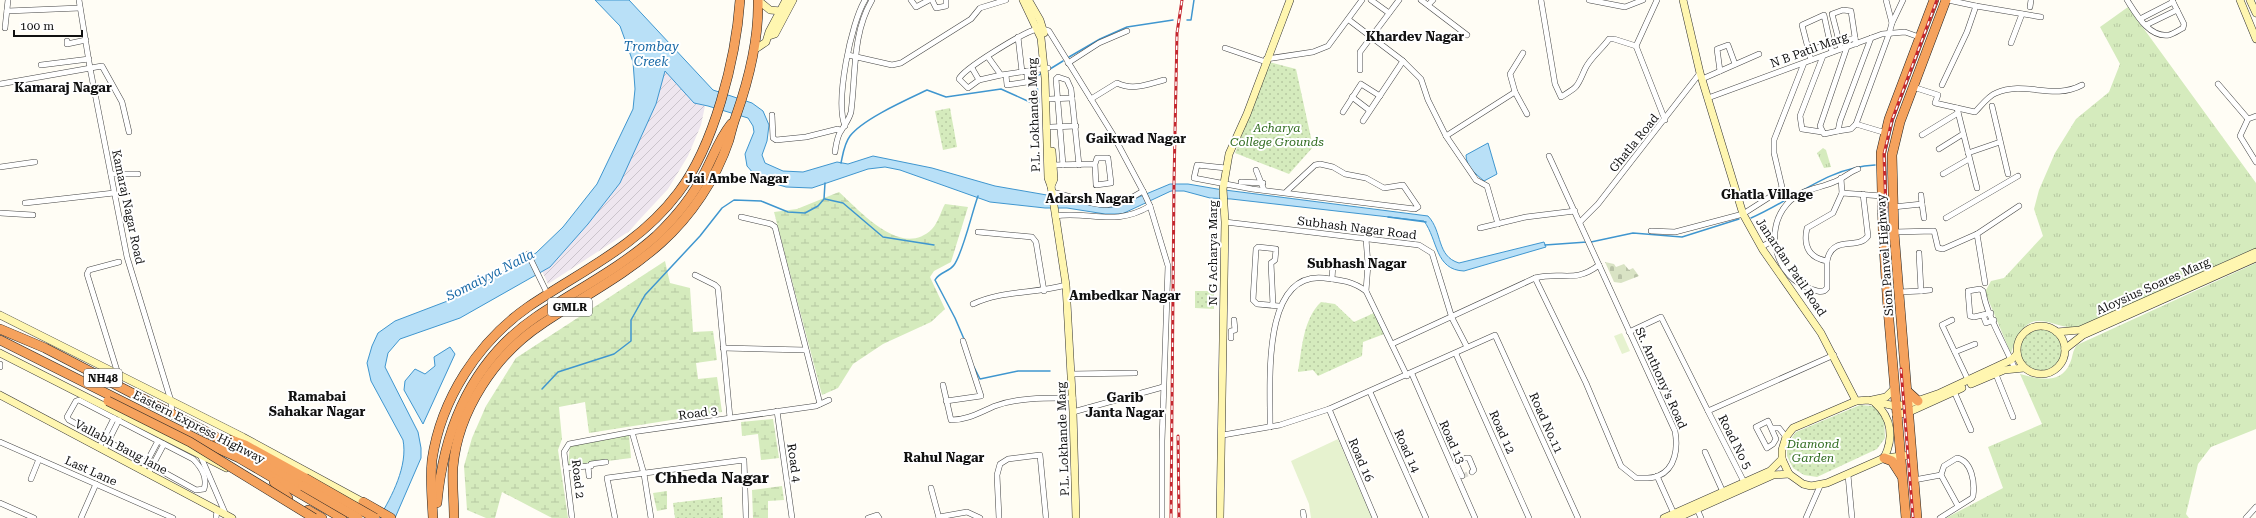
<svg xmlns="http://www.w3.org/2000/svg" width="2256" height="518" viewBox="0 0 2256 518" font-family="'Roboto Serif',serif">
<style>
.industrial{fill:url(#industrial-furrows)}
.grass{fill:url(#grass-tufts)}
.wetland{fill:url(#wetland-marsh)}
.cemetery{fill:url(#cemetery-stones)}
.park{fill:url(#park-dots)}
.pitch{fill:#e6f2cf}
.water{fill:#b9e0f7;stroke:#3f96cf}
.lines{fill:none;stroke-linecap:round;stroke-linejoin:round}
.stream{stroke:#3f96cf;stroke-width:1.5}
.street-tunnel{stroke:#dbdad3;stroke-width:5;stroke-dasharray:5 2.5;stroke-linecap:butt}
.street-casing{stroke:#444;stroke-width:6}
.secondary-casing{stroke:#333;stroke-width:8}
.highway-casing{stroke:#222;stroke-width:10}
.street{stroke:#fff;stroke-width:5}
.secondary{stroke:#fff6b0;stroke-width:7}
.highway{stroke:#f5a25d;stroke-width:9}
.rail-casing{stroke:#c4262e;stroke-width:3}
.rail{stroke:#fff;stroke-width:1.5;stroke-dasharray:4.5;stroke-linecap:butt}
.highway-bridge-casing{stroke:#222;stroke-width:10;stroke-linecap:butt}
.highway-bridge{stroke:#f5a25d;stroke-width:9}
.labels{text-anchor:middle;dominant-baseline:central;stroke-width:4;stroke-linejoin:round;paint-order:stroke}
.shield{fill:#fff;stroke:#585858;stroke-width:1}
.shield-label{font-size:11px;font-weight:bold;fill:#111}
.street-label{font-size:12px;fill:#111;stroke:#fff}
.park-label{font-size:12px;font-style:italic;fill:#2f6b1f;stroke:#fff}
.neighbourhood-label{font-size:13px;font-weight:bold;fill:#111;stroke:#fff}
.water-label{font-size:13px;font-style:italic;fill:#1768a6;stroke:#fff}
.district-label{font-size:16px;font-weight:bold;fill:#111;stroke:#fff}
</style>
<defs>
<pattern id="industrial-furrows" width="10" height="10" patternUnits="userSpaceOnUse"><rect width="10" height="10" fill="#eee6ef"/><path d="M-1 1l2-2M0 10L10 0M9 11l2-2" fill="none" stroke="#cbc4cc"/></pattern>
<pattern id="grass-tufts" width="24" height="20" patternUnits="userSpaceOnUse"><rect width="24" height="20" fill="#d5ebbd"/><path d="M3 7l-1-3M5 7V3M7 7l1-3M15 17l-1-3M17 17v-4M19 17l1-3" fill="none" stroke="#b6c8a1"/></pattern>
<pattern id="wetland-marsh" width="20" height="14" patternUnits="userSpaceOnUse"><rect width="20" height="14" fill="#d5ebbd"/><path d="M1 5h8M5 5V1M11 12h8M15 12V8" fill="none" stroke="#b6c8a1"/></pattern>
<pattern id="cemetery-stones" width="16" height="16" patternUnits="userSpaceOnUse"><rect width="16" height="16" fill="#d9e3c4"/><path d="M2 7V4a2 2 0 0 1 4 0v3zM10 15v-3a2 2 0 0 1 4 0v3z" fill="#b9c2a7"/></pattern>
<pattern id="park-dots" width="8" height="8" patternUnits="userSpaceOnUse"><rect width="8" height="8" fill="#d5ebbd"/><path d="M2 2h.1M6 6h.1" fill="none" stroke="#b6c8a1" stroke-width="1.8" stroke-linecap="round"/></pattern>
</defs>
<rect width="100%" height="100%" fill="#fffdf5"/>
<polygon class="industrial" points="665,71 694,103 705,106 701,125 688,156 668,189 628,232 548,284 542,271 550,267 588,224 656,104"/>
<g class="grass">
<path d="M2128,7L2256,183V248L2079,327C2060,329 2054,321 2039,321C2023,320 2014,342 2011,354L1985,292L1991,281L2004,278L2043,236L2034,209L2039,190L2055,153L2076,119L2109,92L2120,64L2100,27Z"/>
<polygon points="1823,148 1826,150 1831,167 1824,168 1817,153"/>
<path d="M2256,263V429L2211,447L2198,464L2186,514L2189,518H1946L2003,488L1988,447L2042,424L2020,374C2038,379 2061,385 2070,363C2073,357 2072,351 2077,345Z"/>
</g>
<g class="wetland">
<path d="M839,192C861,212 902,259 932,229C938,223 941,211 945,204L968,207L951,262L934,271L930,277L945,309L931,322L883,344L853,364L838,388L822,395L774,212L797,209Z"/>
<polygon points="665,261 670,283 690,288 693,332 713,331 717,360 696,363 698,379 717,377 722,412 589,433 585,402 559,407 562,439 558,450 568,518 552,518 502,492 495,518 486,518 467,510 464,466 472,438 486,406 516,358"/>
<polygon points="773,419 779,458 761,460 758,434 742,436 741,422"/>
<polygon points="629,435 631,458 568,466 570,445"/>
<polygon points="782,486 784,500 768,501 768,518 753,518 752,490"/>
<polygon points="667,491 667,509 657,511 653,493"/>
</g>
<polygon class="cemetery" points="1605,262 1614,264 1616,267 1624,264 1629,270 1633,268 1639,276 1621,283 1614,282"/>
<g class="park">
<polygon points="1269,62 1296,69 1313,147 1289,174 1235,153"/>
<polygon points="950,108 957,147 943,150 935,111"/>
<polygon points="1195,291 1214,291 1214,309 1195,308"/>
<path d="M1321,302L1335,304L1354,322L1374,313L1384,334L1363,342L1362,356L1318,376L1313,370L1298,372C1302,349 1303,319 1321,302Z"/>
<circle cx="2041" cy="350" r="21"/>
<polygon points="1860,405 1873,406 1879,409 1884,417 1885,438 1877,449 1817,477 1804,475 1793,468 1787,456 1787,449 1788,443 1796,432"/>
<polygon points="722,497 723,518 675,518 673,503"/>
</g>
<g class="pitch">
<polygon points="1622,333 1630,351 1622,354 1614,336"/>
<polygon points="1338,439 1372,518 1311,518 1309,504 1291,461"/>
</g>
<g class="water">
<path d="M595,0H629L713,90L752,103L763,111L769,125L767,141L762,155L765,163L783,171L803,172L837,162L848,164L873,156L932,168L995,186L1064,198L1100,207H1115L1170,184H1188L1217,189L1428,216C1443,232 1436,256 1459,263L1544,242L1546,247L1464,271C1435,270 1438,240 1424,221L1231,199L1210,198L1184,191H1171L1122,214H1105L1067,208H1045L990,202L900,170L885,167L868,169L812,188L786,187L762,180L754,174L747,166L745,154L754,132L753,126L748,118L708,106L694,103L665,71L656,104L620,183L588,224L550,267L460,318L400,339L388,353L385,367L418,432L421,448V458L395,518H379C392,496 408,466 403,440L371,381L367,363L372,346L378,333L395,321L458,297L536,253L563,227L597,184L633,109L635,89L633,62L620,26Z"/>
<path d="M1488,143L1497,174L1484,181C1476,174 1466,167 1466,155Z"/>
<polygon points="450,347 455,354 423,424 404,390 405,381 415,369 425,374 435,366 434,357"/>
</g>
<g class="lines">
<g class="stream">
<polyline points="1187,20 1191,20 1194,0"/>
<polyline points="1069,57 1100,39 1127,27 1173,20"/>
<polyline points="1050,69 1063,61"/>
<path d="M841,163C843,154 844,144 850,136C863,119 906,100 927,90L946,97L1001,89L1032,103L1039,102L1036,77L1042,73"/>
<polyline points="825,199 843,203 883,237 934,245"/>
<polyline points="1388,217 1426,222"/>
<path d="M1751,218C1793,200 1828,167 1875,165"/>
<polyline points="1591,242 1633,233 1682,237 1739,219"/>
<polyline points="1545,245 1587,242"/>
<path d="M964,339L955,318L935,280C939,272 949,272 954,265C963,253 972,212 978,196"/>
<polyline points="974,367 980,379 1018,371 1050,371"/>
<polyline points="542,389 558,372 614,354 631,341 631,320 645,295 700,236 722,208 734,200 761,201 788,212 805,213 818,206 824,199 825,183"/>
</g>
<g class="street-tunnel">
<polyline points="1457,462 1466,458"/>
<polyline points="1463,476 1472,472"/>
</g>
<defs>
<g id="street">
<polyline points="79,0 90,68 127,257 171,401 172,414"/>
<polyline points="911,0 916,7 929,0"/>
<polyline points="932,0 936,8 946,6 946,0"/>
<polyline points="1371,0 1389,13"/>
<polyline points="1421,0 1467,35"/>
<path d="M1541,0L1555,84L1561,97C1579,86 1577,87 1585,69C1590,58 1602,49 1609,39H1614L1636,46L1657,0"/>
<polyline points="1589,0 1625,7 1643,0"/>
<path d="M2127,0C2136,14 2149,38 2169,35C2173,34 2179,30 2183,28L2184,24L2172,0"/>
<polyline points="1428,5 1433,0"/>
<polyline points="1976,6 2041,17"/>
<polyline points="2030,7 2031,0"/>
<polyline points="7,11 80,8"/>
<polyline points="2140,19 2173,2"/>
<polyline points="1349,20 1403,61 1421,79 1428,100 1446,136 1476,180 1487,186 1498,224"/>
<polyline points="1892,23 1903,0"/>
<polyline points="2146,25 2177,10"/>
<polyline points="5,28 8,0"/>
<polyline points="1018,37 1022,72"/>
<polyline points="1871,38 1840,121 1838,131 1851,129 1856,124 1889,34 1892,23 1886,0"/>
<polyline points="67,41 67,44 86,40"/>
<polyline points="1839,43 1855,38"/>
<polyline points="2011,43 2022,14"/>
<polyline points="1636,46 1665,120"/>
<polyline points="1225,48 1266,62"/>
<polyline points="1841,49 1832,14 1843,10 1851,11 1856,44"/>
<polyline points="1809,51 1830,43"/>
<polyline points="848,55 892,65 901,63 971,19 980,8 1006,0"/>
<polyline points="988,57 1001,75 1048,68"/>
<polyline points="1266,59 1313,52 1328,46 1362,0"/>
<polyline points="1811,60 1802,25 1824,15 1832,52"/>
<polyline points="1068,63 1099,43 1127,31"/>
<polyline points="41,65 89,59"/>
<polyline points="972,68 979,80"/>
<polyline points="1360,70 1360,52 1399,0"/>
<polyline points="1720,71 1717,49 1728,45 1735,64"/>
<path d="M1001,75L979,80L968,88L959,79C963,69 1024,32 1037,29C1042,28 1044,29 1049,31L1112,133L1144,193L1150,206L1168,266L1162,441V518"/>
<polyline points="1006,75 1007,85 1027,82 1027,71"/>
<polyline points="1702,79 1759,54"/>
<polyline points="0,84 102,66 122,102 129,132"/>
<polyline points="2218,84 2248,119 2256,116"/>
<polyline points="1942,85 1967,32 1976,6 1948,0"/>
<path d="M1913,87L1938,95L1935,103L1975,112C1981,106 1988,96 1996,93C2026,80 2052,101 2082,85"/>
<polyline points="1515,92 1510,74 1523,53"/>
<polyline points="1352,97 1369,110"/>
<polyline points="1708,98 1882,34 1905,32 1919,37"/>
<polyline points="1050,99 1072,98"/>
<path d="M1091,99L1117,83C1133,91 1148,84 1164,80"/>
<polyline points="1992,106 2008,174"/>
<polyline points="1957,108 1977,188"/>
<polyline points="1343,112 1361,84 1380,96"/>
<polyline points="772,115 773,138 776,140 806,137 838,129 840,131"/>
<polyline points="2248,119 2240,136 2256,162"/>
<polyline points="1363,121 1403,61"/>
<polyline points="1856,124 1886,133"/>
<path d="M845,126C835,101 851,23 865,0"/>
<polyline points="1051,127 1076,126"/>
<polyline points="1838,131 1824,134 1820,126 1847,47"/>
<polyline points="1822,132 1802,129 1800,116 1823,56"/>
<polyline points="1922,135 1958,113"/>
<polyline points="1446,136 1515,92 1527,114"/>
<polyline points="1939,149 1963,134"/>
<path d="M835,152C836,145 837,136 841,131C845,124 849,120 851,112C856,74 852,34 872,0"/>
<polyline points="1968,153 2000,142"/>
<polyline points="1053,165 1095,164 1096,185 1111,183 1108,158 1097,158 1095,164"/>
<polyline points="1063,165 1056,79 1058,77 1067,80 1071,89 1079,165"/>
<polyline points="0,167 35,162"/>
<polyline points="1226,168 1197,165 1194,178 1252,189 1415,209 1418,207 1403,185 1384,188 1366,178 1345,174 1333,167 1320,164 1315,165 1286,192"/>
<path d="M1858,169C1849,172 1843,179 1834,182C1818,189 1800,189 1787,204C1763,231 1776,278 1811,289C1817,291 1823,294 1827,288V261C1809,258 1803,246 1807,228L1833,213L1842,193L1882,196"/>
<polyline points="1256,170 1264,190"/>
<polyline points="111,174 138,174"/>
<polyline points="1943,174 1969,159"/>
<polyline points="1841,178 1842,193"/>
<polyline points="1241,182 1263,183"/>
<path d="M1052,192C1092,201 1104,216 1143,191"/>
<polyline points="1921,195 1922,204"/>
<polyline points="25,203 114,193"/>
<polyline points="1893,207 1922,204 1924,218"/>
<polyline points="0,213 33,215"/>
<path d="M1055,216C1090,211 1115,227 1150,206"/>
<polyline points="741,217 771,224 775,227 820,404"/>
<polyline points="1946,218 2018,176"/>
<polyline points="1225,222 1419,245 1432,253 1452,318 1467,347"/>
<polyline points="1580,222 1598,204 1700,73"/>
<polyline points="1480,228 1526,217 1575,211"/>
<polyline points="1651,231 1675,232 1743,214 1779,191 1782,187 1774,153 1774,140 1804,63"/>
<polyline points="978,232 1032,237 1036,242 1044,291"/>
<polyline points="1894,232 1934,231 1938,248 1943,249 1977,234 2019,206"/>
<polyline points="1977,234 1985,283"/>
<polyline points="1366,239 1368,264 1366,291"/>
<polyline points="1761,247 1774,240"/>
<polyline points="1919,253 1921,291 1930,290"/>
<polyline points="528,254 548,295"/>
<path d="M1827,261C1832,234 1858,251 1868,236L1863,194"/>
<polyline points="695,275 715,285 718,288 730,418"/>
<path d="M1535,278L1586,383L1621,466L1636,478C1642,478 1652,479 1658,476C1676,469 1678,447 1675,431L1549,156"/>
<polyline points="1332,279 1333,264"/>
<polyline points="1899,292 1921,291"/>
<path d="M973,304C1002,290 1035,294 1066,285"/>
<polyline points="1273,305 1271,263 1275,260 1276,249 1258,247 1256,249 1253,300 1257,304 1279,306"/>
<path d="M1991,313L1974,317L1970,316L1968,291L1980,289L1983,291C1986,314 2005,345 2014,367"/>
<polyline points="1983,315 1986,323 1994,320"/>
<polyline points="1952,320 1942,325 1969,382"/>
<polyline points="1629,332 1661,317 1708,411 1834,355"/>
<polyline points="1231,338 1231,331 1235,330 1234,320"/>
<path d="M1392,344L1535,278C1563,271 1574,284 1599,265"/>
<polyline points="723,348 806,350"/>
<polyline points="1955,352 1975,344"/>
<polyline points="1456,354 1529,518"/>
<polyline points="0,364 0,367"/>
<polyline points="1995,372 2013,417"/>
<polyline points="118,374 87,274 89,270 119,262"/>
<polyline points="1071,374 1135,373"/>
<polyline points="1412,374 1475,518"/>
<path d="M943,385L951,420C968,420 980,412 995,406C1020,397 1047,398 1073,398"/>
<polyline points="1953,389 1971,430"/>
<polyline points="1370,392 1426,518"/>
<path d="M79,400L193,459C201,467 208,477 204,489L196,490L69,420L67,417L76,401Z"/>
<polyline points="946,401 981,396 963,341"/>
<polyline points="1329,409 1375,518"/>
<polyline points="777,411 792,518"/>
<polyline points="1708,411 1744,482"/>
<polyline points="1073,412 1163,387"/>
<polygon points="1768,421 1776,439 1773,444 1767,448 1756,427"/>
<path d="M1270,427C1271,387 1260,271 1324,278C1341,280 1352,281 1366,291L1407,376"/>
<polyline points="1772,428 1779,428 1786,437"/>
<polyline points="632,432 644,474 651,518"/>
<polyline points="1223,435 1280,425 1329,409 1495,335 1578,518"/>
<polyline points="0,442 173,518"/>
<polyline points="99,448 114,418"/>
<polyline points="104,450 119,420"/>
<polyline points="1705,452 1723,492"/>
<polyline points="201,457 226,515"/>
<polyline points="1466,458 1469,458 1474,470 1472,472"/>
<polyline points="1456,463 1462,476"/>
<polyline points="588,466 589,476"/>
<polyline points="566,468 588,466 591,466 591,464 606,462"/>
<polyline points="142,471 158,441"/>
<polyline points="148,474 164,444"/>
<polyline points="1848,475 1852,518"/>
<polyline points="1657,476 1675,516"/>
<polyline points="31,479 39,459"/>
<polyline points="1914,480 1941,475"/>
<polyline points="931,488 939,518"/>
<polyline points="0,503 34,518"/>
<polyline points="1697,509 1701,518"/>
<polyline points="1303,512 1304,518"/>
<polyline points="939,517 967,512 980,518"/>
<polyline points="81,518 96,484"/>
<polyline points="216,518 217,511"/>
<polyline points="572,518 564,452 569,444 632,432 816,406 829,400"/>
<polyline points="615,518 607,478 744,460 746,518"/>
<polyline points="868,518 877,515 879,518"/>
<polyline points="999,518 997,475 1000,464 1008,459 1040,455 1046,518"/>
<polyline points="1806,518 1820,486"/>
<path d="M1940,518L1972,498L1973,496C1975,483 1972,461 1957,458L1944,466L1941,475L1958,506"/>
<polyline points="2246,518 2256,507"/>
</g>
<g id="secondary">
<polyline points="1023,0 1041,38 1045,78 1048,178 1051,186 1066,285 1073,412 1076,518"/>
<polyline points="1683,0 1700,73 1743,214 1763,250 1821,333 1856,401"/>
<polyline points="2240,0 2256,39"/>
<polyline points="2250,0 2256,13"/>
<polyline points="759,1 770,10 781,11"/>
<polyline points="1029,1 1040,20 1044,33"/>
<polyline points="769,36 775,34 793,0"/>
<polyline points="754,50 766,42 769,32 786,0"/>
<polyline points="1051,186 1054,179 1052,151"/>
<polyline points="0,315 243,437 363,502 361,505"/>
<circle cx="2041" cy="350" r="24"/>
<polyline points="2057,332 2080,330 2256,252"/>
<polyline points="2065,349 2083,335 2256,258"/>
<polyline points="0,353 226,468"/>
<polyline points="1971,384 2004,370 2024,368"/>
<polyline points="0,395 232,518"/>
<polyline points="1872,400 1886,397 1893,390"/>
<path d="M1875,403C1892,418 1894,438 1884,458"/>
<polyline points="1896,415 1909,412 1962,388"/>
<polyline points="1912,455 1884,458 1827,483 1811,486 1803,484 1789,474 1782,459 1782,450 1786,437 1793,428 1856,401 1868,400 1895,406 1908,404 1940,393 2011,360 2017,354"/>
<polyline points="1220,518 1225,222 1223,189 1229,154 1247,114 1290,0"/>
<polyline points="1664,518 1770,471 1782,459"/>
<polyline points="1677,518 1773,475 1789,474"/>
</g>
<g id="highway">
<polyline points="0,329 45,348 205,431 303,486"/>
<polyline points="0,340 201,441 239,458 342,518"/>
<polyline points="1907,391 1918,401"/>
<polyline points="231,440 245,445 305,478"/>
<polyline points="1884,458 1892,461 1901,475"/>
<polyline points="274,482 288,498"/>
<polyline points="363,502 391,518"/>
<path d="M437,503C444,428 472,361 536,317C576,290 619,269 656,236C676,217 693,196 705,172C714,155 719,139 731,124"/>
<polyline points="308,510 322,518"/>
<path d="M433,518C432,499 430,479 432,460C441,399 478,342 528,307C581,271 638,246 678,193C714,146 736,59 740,0"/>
<path d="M454,518C454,501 452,484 453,467C458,411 495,355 542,324C582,297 624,276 661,243C691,216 716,179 729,140C731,132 733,124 736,116C749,79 759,39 758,0"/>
<polyline points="1906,518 1888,309 1883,233 1881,153 1889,119 1934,0"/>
<polyline points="1917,518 1894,232 1892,155 1900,122 1946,0"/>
</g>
</defs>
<use href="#street" class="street-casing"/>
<use href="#secondary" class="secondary-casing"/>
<use href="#highway" class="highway-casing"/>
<use href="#street" class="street"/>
<use href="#secondary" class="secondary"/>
<use href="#highway" class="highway"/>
<defs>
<g id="rail">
<polyline points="1887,243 1884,154 1892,120 1937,0"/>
<polyline points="1901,369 1913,518"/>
<polyline points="1178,436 1179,518"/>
<polyline points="1171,518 1174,182 1177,33 1182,0"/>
</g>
</defs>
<use href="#rail" class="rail-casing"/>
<use href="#rail" class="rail"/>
<defs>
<g id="highway-bridge">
<polyline points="108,401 190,442 314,518"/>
<polyline points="305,478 375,518"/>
<polyline points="303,486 358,518"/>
</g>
</defs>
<use href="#highway-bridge" class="highway-bridge-casing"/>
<use href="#highway-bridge" class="highway-bridge"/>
</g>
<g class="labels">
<g class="shield">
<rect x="548" y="298" width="44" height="18" rx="3"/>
<rect x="84" y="369" width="38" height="18" rx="3"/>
</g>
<g class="shield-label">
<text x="570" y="307">GMLR</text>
<text x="103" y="378">NH48</text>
</g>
<g class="street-label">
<text transform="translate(1809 50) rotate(-20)">N B Patil Marg</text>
<text transform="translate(1034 115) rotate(-92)">P.L. Lokhande Marg</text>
<text transform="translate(1634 143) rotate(-51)">Ghatla Road</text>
<text transform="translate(128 207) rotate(78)">Kamaraj Nagar Road</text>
<text transform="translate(1357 228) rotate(7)">Subhash Nagar Road</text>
<text transform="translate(1213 253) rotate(-90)">N G Acharya Marg</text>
<text transform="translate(1885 255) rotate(-94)">Sion Panvel Highway</text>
<text transform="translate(1791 267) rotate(56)">Janardan Patil Road</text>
<text transform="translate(2153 286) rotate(-24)">Aloysius Soares Marg</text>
<text transform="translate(1661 378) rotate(66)">St. Anthony's Road</text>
<text transform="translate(698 413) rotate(-8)">Road 3</text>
<text transform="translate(1546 423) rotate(66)">Road No.11</text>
<text transform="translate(199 427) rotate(27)">Eastern Express Highway</text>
<text transform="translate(1502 432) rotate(66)">Road 12</text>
<text transform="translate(1063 439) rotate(-92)">P.L. Lokhande Marg</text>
<text transform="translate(1452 442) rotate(66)">Road 13</text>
<text transform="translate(1735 442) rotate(63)">Road No 5</text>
<text transform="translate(121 447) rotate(28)">Vallabh Baug lane</text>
<text transform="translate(1407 451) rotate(66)">Road 14</text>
<text transform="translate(1361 460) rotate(67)">Road 16</text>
<text transform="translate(794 463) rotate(82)">Road 4</text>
<text transform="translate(91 471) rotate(24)">Last Lane</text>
<text transform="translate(578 479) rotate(83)">Road 2</text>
</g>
<g class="park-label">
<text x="1277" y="128">Acharya<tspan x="1277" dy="14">College Grounds</tspan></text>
<text x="1813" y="444">Diamond<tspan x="1813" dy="14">Garden</tspan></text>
</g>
<g class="neighbourhood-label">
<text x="1415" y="36">Khardev Nagar</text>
<text x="63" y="87">Kamaraj Nagar</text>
<text x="1136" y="138">Gaikwad Nagar</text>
<text x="737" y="178">Jai Ambe Nagar</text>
<text x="1767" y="194">Ghatla Village</text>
<text x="1090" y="198">Adarsh Nagar</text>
<text x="1357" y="263">Subhash Nagar</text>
<text x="1125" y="295">Ambedkar Nagar</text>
<text x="317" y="396">Ramabai<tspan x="317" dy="15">Sahakar Nagar</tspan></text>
<text x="1125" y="397">Garib<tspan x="1125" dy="15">Janta Nagar</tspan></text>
<text x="944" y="457">Rahul Nagar</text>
</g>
<g class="water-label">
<text x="651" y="46">Trombay<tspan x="651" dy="15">Creek</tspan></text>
<text transform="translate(490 275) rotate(-27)">Somaiyya Nalla</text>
</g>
<g class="district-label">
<text x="712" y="477">Chheda Nagar</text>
</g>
</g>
<path d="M14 30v6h68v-6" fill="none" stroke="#111111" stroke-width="2"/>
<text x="20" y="30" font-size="12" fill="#111111" stroke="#ffffff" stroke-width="3" paint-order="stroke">100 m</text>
</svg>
